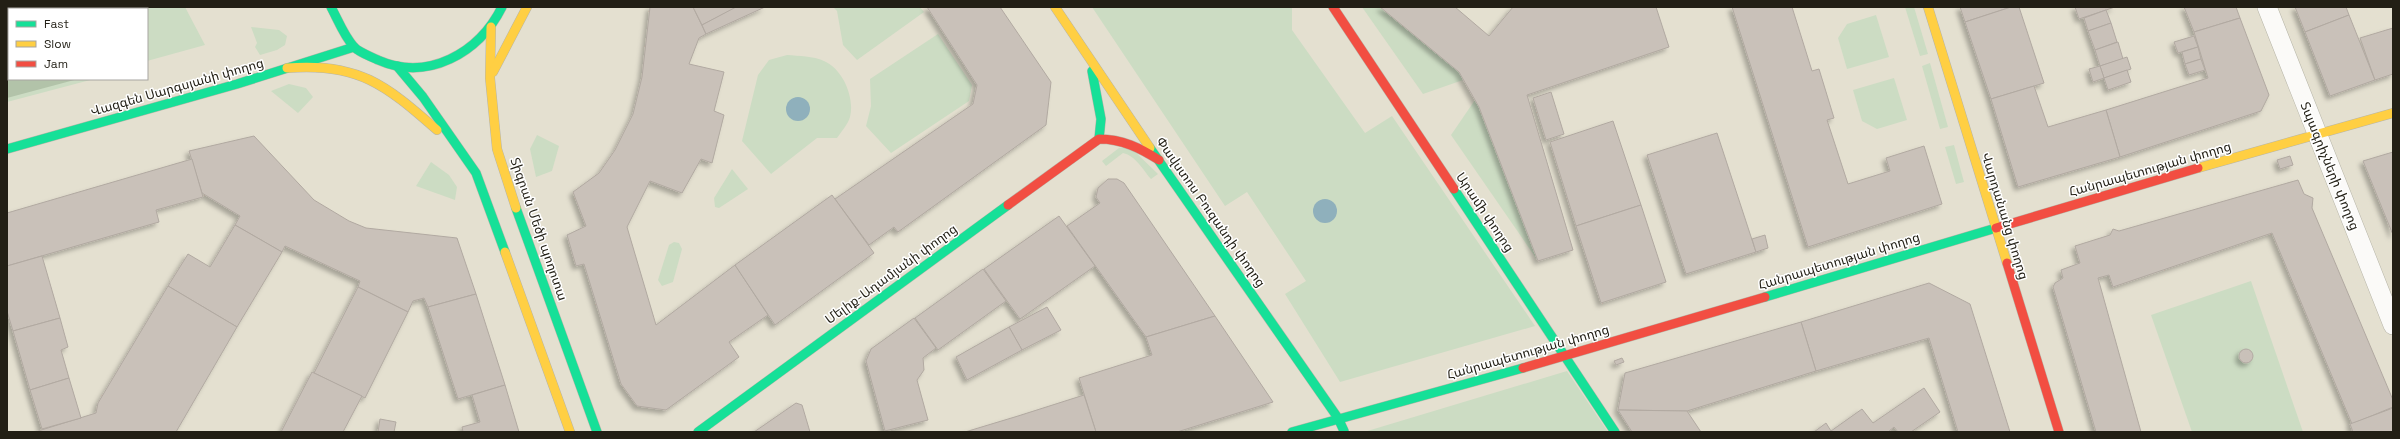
<svg xmlns="http://www.w3.org/2000/svg" width="2400" height="439" viewBox="0 0 2400 439" font-family="'Space Grotesk','Noto Sans Armenian',sans-serif">
<style>
.green{fill:#ccdcc3}
.forest{fill:#b2c3a9}
.water{fill:#8fb0bc}
.building{fill:#c9c1b9;stroke:#b1a9a1;filter:url(#shadow)}
.lines{fill:none;stroke-linecap:round;stroke-linejoin:round}
.street-casing{stroke:#b7b5a8;stroke-width:20}
.fast-casing{stroke:#b7b5a8;stroke-width:10}
.slow-casing{stroke:#b7b5a8;stroke-width:10}
.jam-casing{stroke:#b7b5a8;stroke-width:10}
.street{stroke:#fbfaf8;stroke-width:19}
.fast{stroke:#16e098;stroke-width:9}
.slow{stroke:#ffcf43;stroke-width:9}
.jam{stroke:#f24e42;stroke-width:9}
.labels{text-anchor:middle;dominant-baseline:central;stroke-width:3;stroke-linejoin:round;paint-order:stroke}
.street-label{font-size:13px;fill:#221f15;stroke:#fff}
</style>
<defs>
<filter id="shadow"><feDropShadow dx="-3.5" dy="3.5" stdDeviation="2" flood-color="#0004"/></filter>
</defs>
<rect width="100%" height="100%" fill="#e4e0d0"/>
<g class="green">
<polygon points="7,7 111,7 111,9 9,9 9,79 94,79 7,102"/>
<polygon points="121,7 185,7 205,45 147,61 147,9 121,9"/>
<polygon points="833,7 920,7 924,12 857,60 843,45 837,11"/>
<polygon points="1092,7 1292,7 1292,30 1365,133 1392,116 1535,326 1340,382 1285,294 1306,281 1247,192 1225,206"/>
<polygon points="1362,7 1380,7 1459,72 1463,80 1423,94"/>
<polygon points="1905,7 1914,7 1928,54 1920,56"/>
<polygon points="1876,15 1889,57 1847,69 1838,38 1847,24"/>
<polygon points="251,27 279,30 287,36 285,45 277,50 260,55 255,47 257,43"/>
<polygon points="938,34 972,85 969,101 891,153 866,126 871,106 870,79"/>
<path d="M787,55C799,56 813,56 824,61C843,69 855,98 850,117C848,124 841,132 837,138H817L771,174L742,141L758,75L769,60Z"/>
<polygon points="1930,63 1948,127 1940,129 1922,66"/>
<polygon points="1894,78 1907,120 1877,129 1862,121 1853,90"/>
<polygon points="289,84 306,88 313,97 298,113 271,91"/>
<polygon points="1475,100 1479,107 1538,261 1451,135"/>
<polygon points="537,135 559,146 552,171 536,177 530,149"/>
<polygon points="1954,145 1964,182 1956,184 1945,147"/>
<path d="M1130,147L1158,174L1151,179C1143,170 1136,156 1123,153L1106,166L1102,161L1119,148Z"/>
<polygon points="431,162 449,175 457,187 455,200 416,186"/>
<polygon points="732,169 748,189 719,208 715,207 714,198"/>
<polygon points="674,242 679,243 682,249 673,282 662,286 658,280 669,245"/>
<polygon points="2251,281 2303,432 2192,432 2151,315"/>
<polygon points="1567,371 1608,432 1364,432"/>
</g>
<g class="forest">
<polygon points="7,7 46,7 9,9 9,16 7,17"/>
<polygon points="7,60 9,60 9,79 78,79 7,98"/>
</g>
<g class="water">
<circle cx="798" cy="109" r="12"/>
<circle cx="1325" cy="211" r="12"/>
</g>
<g class="building">
<polygon points="650,7 693,7 706,34 699,38 689,64 724,72 714,111 724,115 712,163 701,159 682,193 650,181 627,227 656,325 735,265 768,315 729,342 739,357 666,410 637,406 621,384 584,264 576,266 567,235 586,226 573,192 599,173 615,150 633,114 642,77"/>
<polygon points="693,7 736,7 736,8 702,25"/>
<polygon points="736,7 765,7 706,34 702,25"/>
<polygon points="927,7 1000,7 1051,82 1046,125 898,232 894,227 869,245 835,199 973,104 977,85"/>
<polygon points="1380,7 1455,7 1489,36 1513,7 1656,7 1669,47 1527,95 1573,250 1538,261 1479,107 1459,72"/>
<polygon points="1732,7 1792,7 1812,71 1819,69 1834,118 1827,120 1848,184 1890,171 1886,158 1924,146 1942,204 1808,247"/>
<polygon points="1960,7 2011,7 1965,22"/>
<polygon points="2011,7 2019,7 2044,83 1991,99 1965,22"/>
<polygon points="2075,7 2115,7 2079,19"/>
<polygon points="2184,7 2236,7 2240,18 2194,32"/>
<polygon points="2295,7 2346,7 2349,15 2305,32"/>
<polygon points="2106,10 2111,23 2088,31 2084,18"/>
<polygon points="2349,15 2375,80 2330,96 2305,32"/>
<polygon points="2240,18 2269,95 2261,111 2120,157 2106,110 2208,78 2194,32"/>
<polygon points="2111,23 2117,42 2095,50 2088,31"/>
<polygon points="2393,28 2393,74 2375,80 2360,38"/>
<polygon points="2194,36 2198,47 2178,53 2174,42"/>
<polygon points="2118,42 2123,59 2100,66 2095,50"/>
<polygon points="2198,47 2201,59 2185,64 2182,52"/>
<polygon points="2127,57 2131,69 2104,78 2100,66"/>
<polygon points="2201,59 2205,70 2189,75 2185,64"/>
<polygon points="2100,66 2104,78 2093,82 2089,69"/>
<polygon points="2127,70 2131,82 2108,90 2104,78"/>
<polygon points="2034,86 2048,127 2106,110 2120,157 2018,187 1991,99"/>
<polygon points="1551,92 1564,134 1546,140 1533,98"/>
<polygon points="1613,121 1641,205 1576,226 1550,142"/>
<polygon points="1717,133 1756,252 1686,274 1647,155"/>
<polygon points="254,136 314,200 349,221 366,228 457,238 476,294 428,307 424,298 413,301 408,312 358,287 360,281 285,246 282,252 235,225 240,216 202,193 189,151"/>
<polygon points="2393,152 2393,235 2363,161"/>
<polygon points="2290,156 2293,165 2280,169 2277,160"/>
<polygon points="192,159 203,197 156,210 159,222 7,266 7,213"/>
<polygon points="1108,179 1117,179 1124,183 1215,316 1146,337 1067,226 1100,203 1096,197 1098,188"/>
<polygon points="2298,180 2304,194 2313,198 2312,208 2393,400 2393,407 2352,424 2272,233 2113,287 2109,275 2098,278 2141,432 2096,432 2053,287 2055,283 2063,278 2061,270 2080,263 2075,246 2110,235 2113,229 2119,231"/>
<polygon points="832,195 874,253 775,325 735,265"/>
<polygon points="1641,205 1666,282 1601,303 1576,226"/>
<polygon points="1059,216 1095,266 1020,319 984,269"/>
<polygon points="235,225 282,252 237,327 168,286 188,254 210,267"/>
<polygon points="1765,235 1768,248 1756,252 1752,239"/>
<polygon points="42,256 60,318 13,331 7,311 7,266"/>
<polygon points="983,269 1006,301 938,350 915,318"/>
<polygon points="1929,283 1970,304 2010,432 1958,432 1929,338 1816,371 1801,322"/>
<polygon points="168,286 237,327 176,432 35,432 96,413 98,403"/>
<polygon points="358,287 408,312 365,398 314,373"/>
<polygon points="476,294 505,385 458,399 428,307"/>
<polygon points="1047,307 1061,330 1022,350 1009,327"/>
<polygon points="1215,316 1273,402 1177,432 1096,432 1079,378 1152,355 1146,337"/>
<polygon points="60,318 68,347 61,350 69,378 30,390 13,331"/>
<polygon points="914,318 936,348 923,358 924,370 917,380 928,420 885,431 866,361 871,349"/>
<polygon points="1801,322 1816,371 1687,411 1618,410 1625,373"/>
<polygon points="1009,327 1022,350 967,380 956,357"/>
<circle cx="2246" cy="356" r="7"/>
<polygon points="1622,358 1624,362 1616,365 1614,361"/>
<polygon points="312,372 362,396 343,432 281,432"/>
<polygon points="69,378 81,418 42,429 30,390"/>
<polygon points="505,385 519,432 463,432 462,427 480,422 472,395"/>
<polygon points="1924,388 1940,412 1911,432 1898,432 1894,427 1888,432 1814,432 1826,423 1831,431 1862,409 1873,423"/>
<polygon points="1084,395 1096,432 965,432 1018,416"/>
<polygon points="796,403 802,405 810,432 754,432"/>
<polygon points="2393,408 2393,432 2353,432 2350,424"/>
<polygon points="1618,410 1687,411 1701,432 1632,432"/>
<polygon points="380,419 396,422 394,432 378,432"/>
</g>
<g class="lines">
<defs>
<polyline id="street" points="2267,7 2393,325"/>
<g id="fast">
<path d="M331,7C338,20 344,36 354,47C360,53 370,56 378,60C428,82 479,53 502,7"/>
<polyline points="397,66 423,97 476,173 505,252"/>
<polyline points="1092,71 1101,119 1099,139"/>
<polyline points="1150,148 1338,418 1344,431"/>
<polyline points="7,149 237,84 354,47"/>
<polyline points="1454,189 1615,432"/>
<polyline points="516,208 597,432"/>
<polyline points="1765,297 1996,228"/>
<polyline points="698,432 1008,205"/>
<polyline points="1292,432 1523,368"/>
</g>
<g id="slow">
<polyline points="1055,7 1150,148"/>
<polyline points="1928,7 2007,263"/>
<polyline points="491,27 490,78 497,149 516,208"/>
<path d="M287,68C358,62 386,85 437,130"/>
<polyline points="493,72 527,7"/>
<polyline points="2198,168 2393,113"/>
<polyline points="505,252 570,432"/>
</g>
<g id="jam">
<polyline points="1333,7 1454,189"/>
<path d="M1008,205L1099,139C1122,139 1140,148 1159,160"/>
<polyline points="1996,228 2198,168"/>
<polyline points="2007,263 2059,432"/>
<polyline points="1523,368 1765,297"/>
</g>
</defs>
<use href="#street" class="street-casing"/>
<use href="#fast" class="fast-casing"/>
<use href="#slow" class="slow-casing"/>
<use href="#jam" class="jam-casing"/>
<use href="#street" class="street"/>
<use href="#fast" class="fast"/>
<use href="#slow" class="slow"/>
<use href="#jam" class="jam"/>
</g>
<g class="labels">
<g class="street-label">
<text transform="translate(177 87) rotate(-16)">Վազգեն Սարգսյանի փողոց</text>
<text transform="translate(2330 166) rotate(68)">Տպագրիչների փողոց</text>
<text transform="translate(2150 169) rotate(-16)">Հանրապետության փողոց</text>
<text transform="translate(1211 212) rotate(55)">Փավստոս Բուզանդի փողոց</text>
<text transform="translate(1485 212) rotate(56)">Արամի փողոց</text>
<text transform="translate(2005 216) rotate(73)">Վարդանանց փողոց</text>
<text transform="translate(539 229) rotate(71)">Տիգրան Մեծի պողոտա</text>
<text transform="translate(1839 261) rotate(-17)">Հանրապետության փողոց</text>
<text transform="translate(891 274) rotate(-36)">Մելիք-Ադամյանի փողոց</text>
<text transform="translate(1528 352) rotate(-16)">Հանրապետության փողոց</text>
</g>
</g>
<rect width="2400" height="439" fill="none" stroke="#221f15" stroke-width="16"/>
<rect x="8" y="8" width="140" height="72" fill="#ffffff" stroke="#a7a5a1"/>
<rect x="16" y="21" width="20" height="6" fill="#16e098" stroke="#a7a5a1"/>
<text x="44" y="28" font-size="12" fill="#221f15">Fast</text>
<rect x="16" y="41" width="20" height="6" fill="#ffcf43" stroke="#a7a5a1"/>
<text x="44" y="48" font-size="12" fill="#221f15">Slow</text>
<rect x="16" y="61" width="20" height="6" fill="#f24e42" stroke="#a7a5a1"/>
<text x="44" y="68" font-size="12" fill="#221f15">Jam</text>
</svg>
